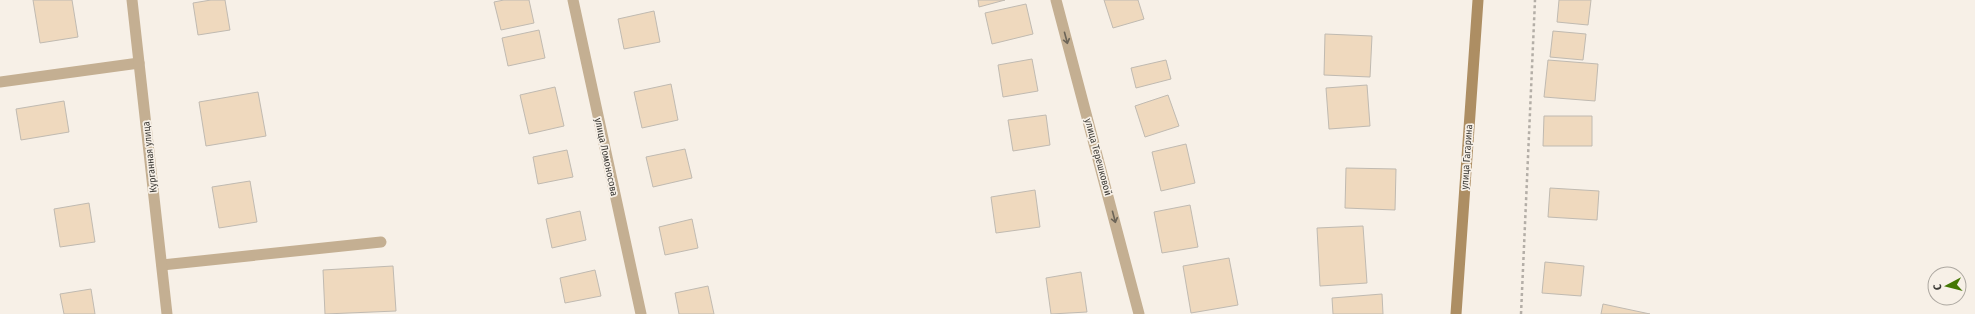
<svg xmlns="http://www.w3.org/2000/svg" width="1975" height="314" viewBox="0 0 1975 314" font-family="'Fira Sans Condensed',sans-serif">
<style>
.building{fill:#efd9be;stroke:#c0bab1}
.lines{fill:none;stroke-linecap:round;stroke-linejoin:round}
.path{stroke:#b4aea7;stroke-width:2.5;stroke-dasharray:3 3;stroke-linecap:butt}
.service{stroke:#c4af92;stroke-width:11}
.minor{stroke:#c4af92;stroke-width:11}
.tertiary{stroke:#c4af92;stroke-width:11}
.secondary{stroke:#ad8e63;stroke-width:11}
.oneway{stroke:#6c6457}
.labels{text-anchor:middle;dominant-baseline:central;stroke-width:3.5;stroke-linejoin:round;paint-order:stroke}
.street-label{font-size:10px;fill:#3d3b37;stroke:#f7f0e7}
</style>
<rect width="100%" height="100%" fill="#f7f0e7"/>
<g class="building">
<polygon points="33,0 72,0 78,37 40,43"/>
<polygon points="211,0 225,0 230,30 198,35 193,3"/>
<polygon points="504,0 529,0 534,23 501,30 494,2"/>
<polygon points="978,0 1005,0 979,7"/>
<polygon points="1104,0 1138,0 1144,19 1113,28"/>
<polygon points="1559,0 1591,0 1588,25 1557,22"/>
<polygon points="1026,4 1033,34 992,44 985,13"/>
<polygon points="654,11 660,42 624,49 618,19"/>
<polygon points="539,30 545,58 508,66 502,38"/>
<polygon points="1553,31 1586,34 1583,60 1550,57"/>
<polygon points="1325,34 1372,36 1370,77 1324,75"/>
<polygon points="1032,59 1038,91 1003,97 998,65"/>
<polygon points="1166,60 1171,79 1136,88 1131,68"/>
<polygon points="1548,60 1598,64 1595,101 1544,97"/>
<polygon points="671,84 678,120 642,128 634,92"/>
<polygon points="1367,85 1370,126 1329,129 1326,88"/>
<polygon points="555,87 564,126 529,134 520,95"/>
<polygon points="258,92 266,136 206,146 199,102"/>
<polygon points="1168,95 1179,126 1145,137 1135,106"/>
<polygon points="64,101 69,132 21,140 16,109"/>
<polygon points="1046,115 1050,145 1013,151 1008,120"/>
<polygon points="1544,116 1592,116 1592,146 1543,146"/>
<polygon points="1186,144 1195,183 1161,191 1152,152"/>
<polygon points="685,149 692,178 653,187 646,157"/>
<polygon points="567,150 573,177 538,184 533,157"/>
<polygon points="1346,168 1396,169 1395,210 1345,208"/>
<polygon points="250,181 257,222 219,228 212,187"/>
<polygon points="1550,188 1599,191 1597,220 1548,217"/>
<polygon points="1035,190 1040,227 996,233 991,197"/>
<polygon points="89,203 95,242 60,247 54,209"/>
<polygon points="1190,205 1198,247 1162,253 1154,212"/>
<polygon points="580,211 586,240 552,248 546,219"/>
<polygon points="692,219 698,248 665,255 659,227"/>
<polygon points="1363,226 1367,283 1320,286 1317,228"/>
<polygon points="1229,258 1238,305 1191,313 1183,266"/>
<polygon points="1545,262 1584,266 1581,296 1542,293"/>
<polygon points="393,266 396,311 325,314 323,270"/>
<polygon points="595,270 601,296 565,303 560,278"/>
<polygon points="1081,272 1087,312 1051,314 1046,278"/>
<polygon points="708,286 714,314 679,314 675,293"/>
<polygon points="91,289 95,314 64,314 60,294"/>
<polygon points="1382,294 1383,314 1333,314 1332,298"/>
<polygon points="1603,304 1650,314 1601,314"/>
</g>
<g class="lines">
<polyline class="path" points="1521,314 1535,0"/>
<g class="service">
<polyline points="0,82 139,63"/>
<polyline points="162,265 381,242"/>
</g>
<g class="minor">
<polyline points="132,0 167,314"/>
<polyline points="573,0 641,314"/>
</g>
<polyline class="tertiary" points="1056,0 1139,314"/>
<polyline class="secondary" points="1456,314 1478,0"/>
</g>
<defs><path id="oneway-shaft" d="M-6 0H5M1.5-3L5.5 0L1.5 3" fill="none" stroke-width="1.6" stroke-linecap="round" stroke-linejoin="round"/></defs>
<g class="oneway">
<use href="#oneway-shaft" transform="translate(1066 38) rotate(75)"/>
<use href="#oneway-shaft" transform="translate(1114 217) rotate(75)"/>
</g>
<g class="labels">
<g class="street-label">
<text transform="translate(150 157) rotate(-96)">Курганная улица</text>
<text transform="translate(606 157) rotate(78)">улица Ломоносова</text>
<text transform="translate(1098 157) rotate(75)">улица Терешковой</text>
<text transform="translate(1467 157) rotate(-86)">улица Гагарина</text>
</g>
</g>
<g transform="translate(1947 286) rotate(263)"><circle r="19" fill="#f7f0e7" stroke="#ada8a1"/>
<path d="M0-3L7 15L0 10L-7 15Z" fill="#447804"/>
<text y="-6" font-size="11" font-weight="bold" text-anchor="middle" fill="#3d3b37">С</text>
</g>
</svg>
